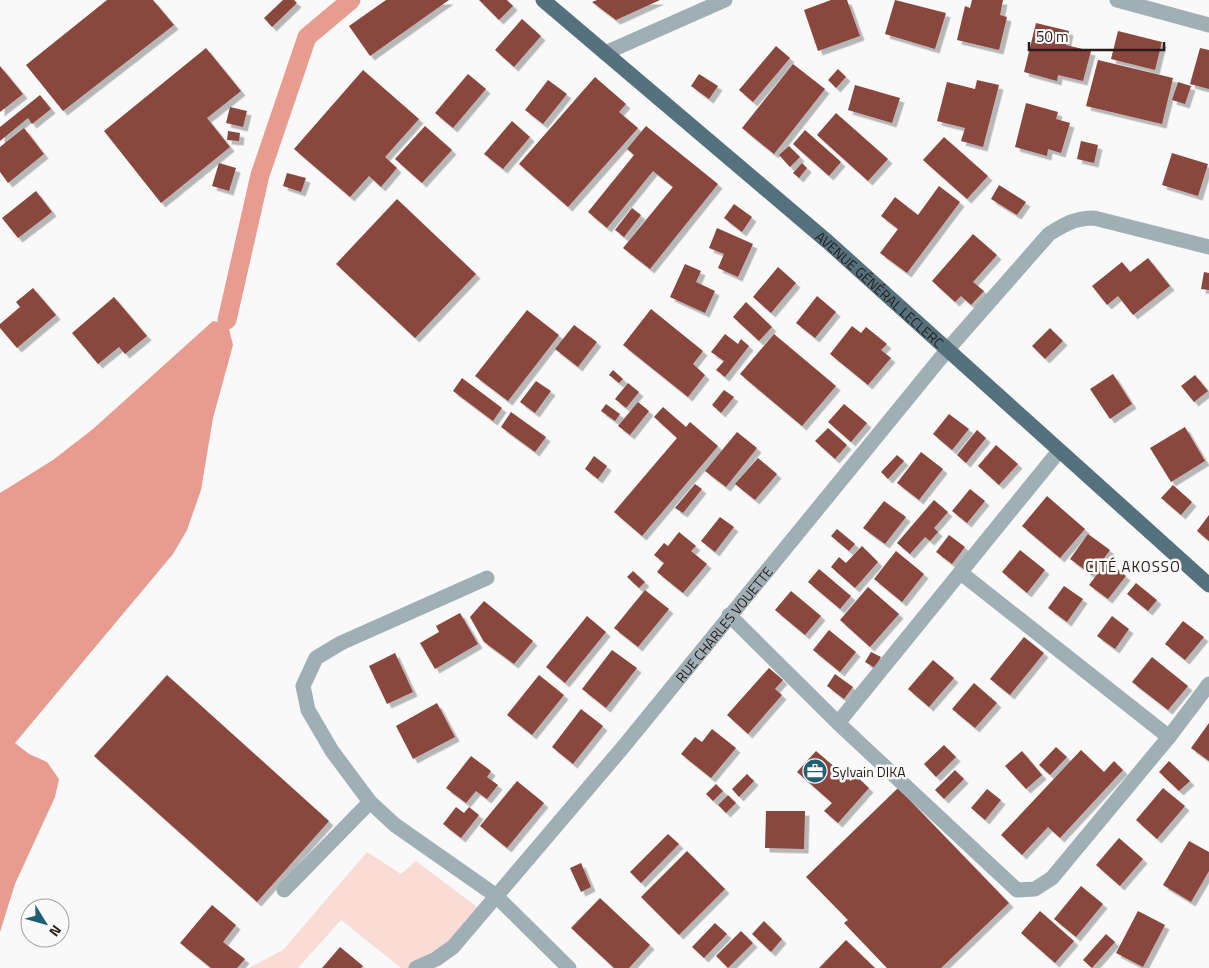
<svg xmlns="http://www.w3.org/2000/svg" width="1209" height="968" viewBox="0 0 1209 968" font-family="'Titillium Web',sans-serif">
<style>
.green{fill:#fadcd6}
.water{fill:#e89c90}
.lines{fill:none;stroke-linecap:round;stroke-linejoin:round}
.canal{stroke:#e89c90;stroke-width:19}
.building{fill:#89463c;filter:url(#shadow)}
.minor{stroke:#9fafb5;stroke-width:15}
.major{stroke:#55717d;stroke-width:15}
.labels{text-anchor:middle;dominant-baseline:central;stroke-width:5;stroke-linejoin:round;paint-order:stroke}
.street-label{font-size:14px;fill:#281b18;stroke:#f9f9f9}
.poi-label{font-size:14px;fill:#281b18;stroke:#f9f9f9;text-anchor:start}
.neighbourhood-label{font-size:15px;letter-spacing:1px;fill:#281b18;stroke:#f9f9f9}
</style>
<defs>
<filter id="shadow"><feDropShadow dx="4.5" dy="4.5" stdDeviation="0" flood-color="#0004"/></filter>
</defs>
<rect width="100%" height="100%" fill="#f9f9f9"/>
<polygon class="green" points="367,852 401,874 416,861 489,916 444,963 436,968 401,968 341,920 298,968 249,968 283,950"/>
<polygon class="water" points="213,321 219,322 229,329 233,345 213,418 201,490 187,530 173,554 15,743 29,754 47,762 59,779 55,797 15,884 0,932 0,493 53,460 93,429"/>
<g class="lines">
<polyline class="canal" points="227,320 260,175 307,37 351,0"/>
</g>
<g class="building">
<polygon points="107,0 153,0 174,25 63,111 26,65"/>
<polygon points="283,0 294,0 297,3 272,27 264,18"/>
<polygon points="386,0 449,0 370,56 349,26"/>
<polygon points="479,0 507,0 513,6 499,20"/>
<polygon points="597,0 660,0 616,20 592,2"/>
<polygon points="831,0 847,0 860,36 818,51 804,10"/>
<polygon points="895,0 946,13 935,49 885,34"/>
<polygon points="972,0 1003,0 1000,15 1007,17 999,50 957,40 965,6 970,8"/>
<polygon points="522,19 541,36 514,67 495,50"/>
<polygon points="1036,23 1069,31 1066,45 1091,51 1083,81 1058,75 1057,81 1024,72"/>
<polygon points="1118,31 1162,42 1155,70 1111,59"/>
<polygon points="776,46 790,58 753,102 739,90"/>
<polygon points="206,48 241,91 207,118 230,147 161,203 104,131"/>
<polygon points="1200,48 1209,50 1209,89 1190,84"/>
<polygon points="1098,60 1173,78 1162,124 1086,106"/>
<polygon points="793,64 825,89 774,154 742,128"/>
<polygon points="0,66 23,94 0,112"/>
<polygon points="838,69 846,77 836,88 828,80"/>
<polygon points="363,70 419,119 385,157 397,168 381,187 369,176 350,197 294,149"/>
<polygon points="468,74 486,89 453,128 435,113"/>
<polygon points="699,74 718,86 709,99 691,86"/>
<polygon points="595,77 626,104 619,112 638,128 568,207 519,164"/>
<polygon points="548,80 567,94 543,124 525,110"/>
<polygon points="977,80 999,85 983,147 961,141 965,128 937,121 947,82 975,89"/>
<polygon points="1178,82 1191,86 1185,104 1172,100"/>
<polygon points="855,85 900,98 892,123 848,110"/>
<polygon points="40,95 51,109 32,124 28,118 0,141 0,127"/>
<polygon points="1026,103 1058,112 1056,119 1070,123 1061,153 1048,149 1047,156 1015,147"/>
<polygon points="230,107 247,111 243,127 226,123"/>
<polygon points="836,113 888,159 868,181 817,135"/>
<polygon points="512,121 530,137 503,169 484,154"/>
<polygon points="425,126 452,150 422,183 395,159"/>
<polygon points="646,126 718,184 650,269 623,248 673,187 653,171 607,228 588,212 634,155 627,149"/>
<polygon points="24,128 44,154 8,183 0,172 0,147"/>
<polygon points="805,130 841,162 829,176 793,144"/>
<polygon points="228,131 240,133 239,141 227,140"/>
<polygon points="944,137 988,176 967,199 923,160"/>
<polygon points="1081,141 1098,145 1094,163 1077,159"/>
<polygon points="789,146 800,157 790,167 779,155"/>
<polygon points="1172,153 1208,164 1198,196 1162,185"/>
<polygon points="219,163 236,168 229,191 212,186"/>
<polygon points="802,163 807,168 799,178 793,173"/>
<polygon points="287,173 306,178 301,192 283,186"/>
<polygon points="999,185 1026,202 1017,215 991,199"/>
<polygon points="939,186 960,202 907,273 880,253 898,229 881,216 895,197 918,215"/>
<polygon points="36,191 52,212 18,238 2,218"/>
<polygon points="397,199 476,274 415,338 336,264"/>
<polygon points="734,204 752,217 742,232 724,218"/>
<polygon points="632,208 641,215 624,237 615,230"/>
<polygon points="717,228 753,244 738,277 718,268 724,254 709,248"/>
<polygon points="973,234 997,255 973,282 984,291 971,305 961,296 955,302 932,281"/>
<polygon points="1148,258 1170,286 1133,315 1118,296 1107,305 1092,286 1122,262 1130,272"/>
<polygon points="685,264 701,271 696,282 715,291 705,313 670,297"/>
<polygon points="778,267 796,283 771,313 753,297"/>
<polygon points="1204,272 1209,273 1209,290 1201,289"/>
<polygon points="33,288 56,315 17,348 0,328 0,324 20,307 16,302"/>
<polygon points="817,296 836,312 815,338 796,323"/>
<polygon points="114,297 147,336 125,354 119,347 98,364 72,333"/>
<polygon points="746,302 772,327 759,341 733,317"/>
<polygon points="651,309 703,351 693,364 705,375 688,397 623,345"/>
<polygon points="527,310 559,335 508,401 475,376"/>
<polygon points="574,325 597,342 578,367 555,349"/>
<polygon points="852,326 861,333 866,327 887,344 881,350 891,358 868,385 830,354"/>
<polygon points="1050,328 1063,341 1045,359 1032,346"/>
<polygon points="725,334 738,344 741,339 749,346 725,377 716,370 724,361 711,352"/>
<polygon points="774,334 836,386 802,426 740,374"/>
<polygon points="613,370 623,379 619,383 609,375"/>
<polygon points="1113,374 1132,404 1110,419 1090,389"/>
<polygon points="1195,375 1208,391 1194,402 1181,386"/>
<polygon points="462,378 502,408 493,421 453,391"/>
<polygon points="536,381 551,391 535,413 520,402"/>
<polygon points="628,383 639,392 626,408 615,399"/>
<polygon points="724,390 734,397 721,413 712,405"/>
<polygon points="638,402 649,411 630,435 618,426"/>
<polygon points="606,404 620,414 615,421 601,411"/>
<polygon points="844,404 867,423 851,442 828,422"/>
<polygon points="663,407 686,427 690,422 718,446 642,536 614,512 677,438 654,417"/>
<polygon points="511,412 546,437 535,452 501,427"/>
<polygon points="949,414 969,429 952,450 933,434"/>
<polygon points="1185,427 1205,461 1171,482 1150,448"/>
<polygon points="828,428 847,445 835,459 815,441"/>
<polygon points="977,430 986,438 966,463 957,455"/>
<polygon points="737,432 757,448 726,487 705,471"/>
<polygon points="996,445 1018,464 999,485 978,466"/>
<polygon points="921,452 943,469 919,500 897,483"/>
<polygon points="897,455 904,461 888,479 881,472"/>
<polygon points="594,456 607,466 598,479 585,469"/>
<polygon points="758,458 777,474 755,500 735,484"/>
<polygon points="695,484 702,489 683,513 675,508"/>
<polygon points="1173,485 1192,502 1181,515 1161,498"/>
<polygon points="970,489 985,501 967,523 952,511"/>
<polygon points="1047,496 1085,529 1060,558 1022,526"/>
<polygon points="934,500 948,512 934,528 938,532 930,541 925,537 910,554 897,543"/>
<polygon points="884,501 906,517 885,544 863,528"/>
<polygon points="1209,515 1209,541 1197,531"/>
<polygon points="720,517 734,527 715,552 701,541"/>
<polygon points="837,529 855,544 849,551 831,536"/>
<polygon points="679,532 696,546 691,551 707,564 683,593 657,572 664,563 654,555 664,543 668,546"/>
<polygon points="1088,534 1110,550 1092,575 1070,559"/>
<polygon points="949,535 965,547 952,564 936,552"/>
<polygon points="862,546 878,562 855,588 831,567 839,557 846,563"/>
<polygon points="1020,550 1045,570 1027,593 1002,572"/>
<polygon points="896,551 924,574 902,602 874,579"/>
<polygon points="1107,561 1126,576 1108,599 1089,585"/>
<polygon points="819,569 851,596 840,609 808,582"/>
<polygon points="633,571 645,582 639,588 627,577"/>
<polygon points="1136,583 1157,600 1148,611 1127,594"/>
<polygon points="1064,586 1083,599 1067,622 1048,608"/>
<polygon points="868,587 899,614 870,647 840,620"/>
<polygon points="645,590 669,609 638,647 614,628"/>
<polygon points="791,591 821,616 805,635 775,610"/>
<polygon points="484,601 533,641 514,664 484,642 470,617"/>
<polygon points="460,613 478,644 435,669 420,643 439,632 436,626"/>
<polygon points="587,616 606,632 565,683 546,667"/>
<polygon points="1112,616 1129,629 1115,649 1097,636"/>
<polygon points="1183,621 1204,637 1185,660 1165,644"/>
<polygon points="829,630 856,652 840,672 813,650"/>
<polygon points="1024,637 1044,653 1010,695 990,679"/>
<polygon points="612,650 637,668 606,708 582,689"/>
<polygon points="871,652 881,657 875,668 865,662"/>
<polygon points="395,653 413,692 387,704 369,666"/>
<polygon points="1152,657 1188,686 1168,710 1132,682"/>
<polygon points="933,660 954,678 929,707 908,689"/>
<polygon points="769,668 783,680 775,689 782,695 748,734 727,715"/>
<polygon points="835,674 853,687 844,699 827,686"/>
<polygon points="167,675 329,821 257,902 94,756"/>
<polygon points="539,675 564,695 532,735 507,715"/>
<polygon points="974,683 997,703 975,728 952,709"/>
<polygon points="437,703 455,737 413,759 396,726"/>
<polygon points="581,709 603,726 573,764 552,747"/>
<polygon points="1209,723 1209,761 1191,748"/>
<polygon points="712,729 736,748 711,778 681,754 695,737 702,742"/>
<polygon points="944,745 956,757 936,777 924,764"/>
<polygon points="1056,747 1067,757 1050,775 1039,765"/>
<polygon points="1081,750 1104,772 1114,761 1123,770 1060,838 1048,827 1022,855 1001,835"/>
<polygon points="816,751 851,781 855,775 869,788 838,823 824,811 832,803 797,772"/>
<polygon points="1022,751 1042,775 1026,789 1005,766"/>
<polygon points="471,756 491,771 487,777 498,785 487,799 476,791 466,803 446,788"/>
<polygon points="1169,761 1190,781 1179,791 1159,772"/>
<polygon points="955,770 964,779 944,799 935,790"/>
<polygon points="747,774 754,781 739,797 732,789"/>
<polygon points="517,781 544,803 507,848 480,826"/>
<polygon points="716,784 723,791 713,801 706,794"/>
<polygon points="898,788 1009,903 941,968 887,968 844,923 848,920 806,877"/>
<polygon points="1163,788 1185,806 1157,839 1136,820"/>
<polygon points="987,789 1001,800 985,820 971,808"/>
<polygon points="728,795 736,803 726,813 718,805"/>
<polygon points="456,807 464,813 469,807 479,815 461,838 443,824"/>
<polygon points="766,811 805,811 804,849 765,848"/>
<polygon points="668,834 679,844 641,883 630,872"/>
<polygon points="1119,838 1143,859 1120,886 1096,865"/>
<polygon points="1189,841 1209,852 1209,871 1191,902 1163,885"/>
<polygon points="687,851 725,889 679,935 641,897"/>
<polygon points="581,863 591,887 581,892 570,868"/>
<polygon points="1081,886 1103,904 1076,937 1054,919"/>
<polygon points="600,898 650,945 629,968 614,968 571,928"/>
<polygon points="212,905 236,925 223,942 245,959 237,968 211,968 180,943"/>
<polygon points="1040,911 1074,941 1055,963 1021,933"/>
<polygon points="1138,911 1165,925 1143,967 1116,953"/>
<polygon points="764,921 782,939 771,952 752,934"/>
<polygon points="715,923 727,934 704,958 692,947"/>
<polygon points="741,931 753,943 728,968 716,956"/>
<polygon points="1106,934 1115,942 1092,968 1083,960"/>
<polygon points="846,940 875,968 819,968"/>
<polygon points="340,947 363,966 361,968 322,968"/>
</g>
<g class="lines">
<g class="minor">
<polyline points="1117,0 1209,25"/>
<polyline points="605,53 725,0"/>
<polyline points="961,573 1169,737"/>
<polyline points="487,578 341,643 316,658 303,686 308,710 332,751 370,802 395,825 495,895 569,968"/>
<polyline points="729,615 838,723 1017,890 1035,889 1052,878 1169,737 1209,684"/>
<polyline points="838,723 1059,451"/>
<polyline points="284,890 370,802"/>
<path id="s1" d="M416,968L436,959L453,947L624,746L948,349L1049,234C1065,224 1075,218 1094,218L1209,247"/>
</g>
<path class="major" id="s2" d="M543,0L828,242L1209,585"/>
</g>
<defs>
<symbol id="office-disc" viewBox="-11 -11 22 22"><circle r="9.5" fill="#206075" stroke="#f9f9f9"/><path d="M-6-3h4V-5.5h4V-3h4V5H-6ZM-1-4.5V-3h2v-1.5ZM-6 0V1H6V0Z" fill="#fff"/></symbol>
</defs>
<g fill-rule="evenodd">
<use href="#office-disc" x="801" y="757" width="28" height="28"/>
</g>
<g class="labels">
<g class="street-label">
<text stroke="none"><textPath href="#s2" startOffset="444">AVENUE GÉNÉRAL LECLERC</textPath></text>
<text stroke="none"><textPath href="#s1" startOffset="464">RUE CHARLES VOUETTE</textPath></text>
</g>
<g class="poi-label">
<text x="832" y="771">Sylvain DIKA</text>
</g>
<g class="neighbourhood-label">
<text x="1133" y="566">CITÉ AKOSSO</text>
</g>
</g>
<g transform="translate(45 923) rotate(127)"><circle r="24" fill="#f9f9f9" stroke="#a5a09f"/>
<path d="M0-4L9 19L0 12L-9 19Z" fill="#206075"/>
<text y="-8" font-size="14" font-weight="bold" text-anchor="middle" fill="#281b18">N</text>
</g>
<path d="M1029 42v8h135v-8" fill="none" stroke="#281b18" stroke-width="2.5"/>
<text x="1036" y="42" font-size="15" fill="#281b18" stroke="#f9f9f9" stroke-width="4" paint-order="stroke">50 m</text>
</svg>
